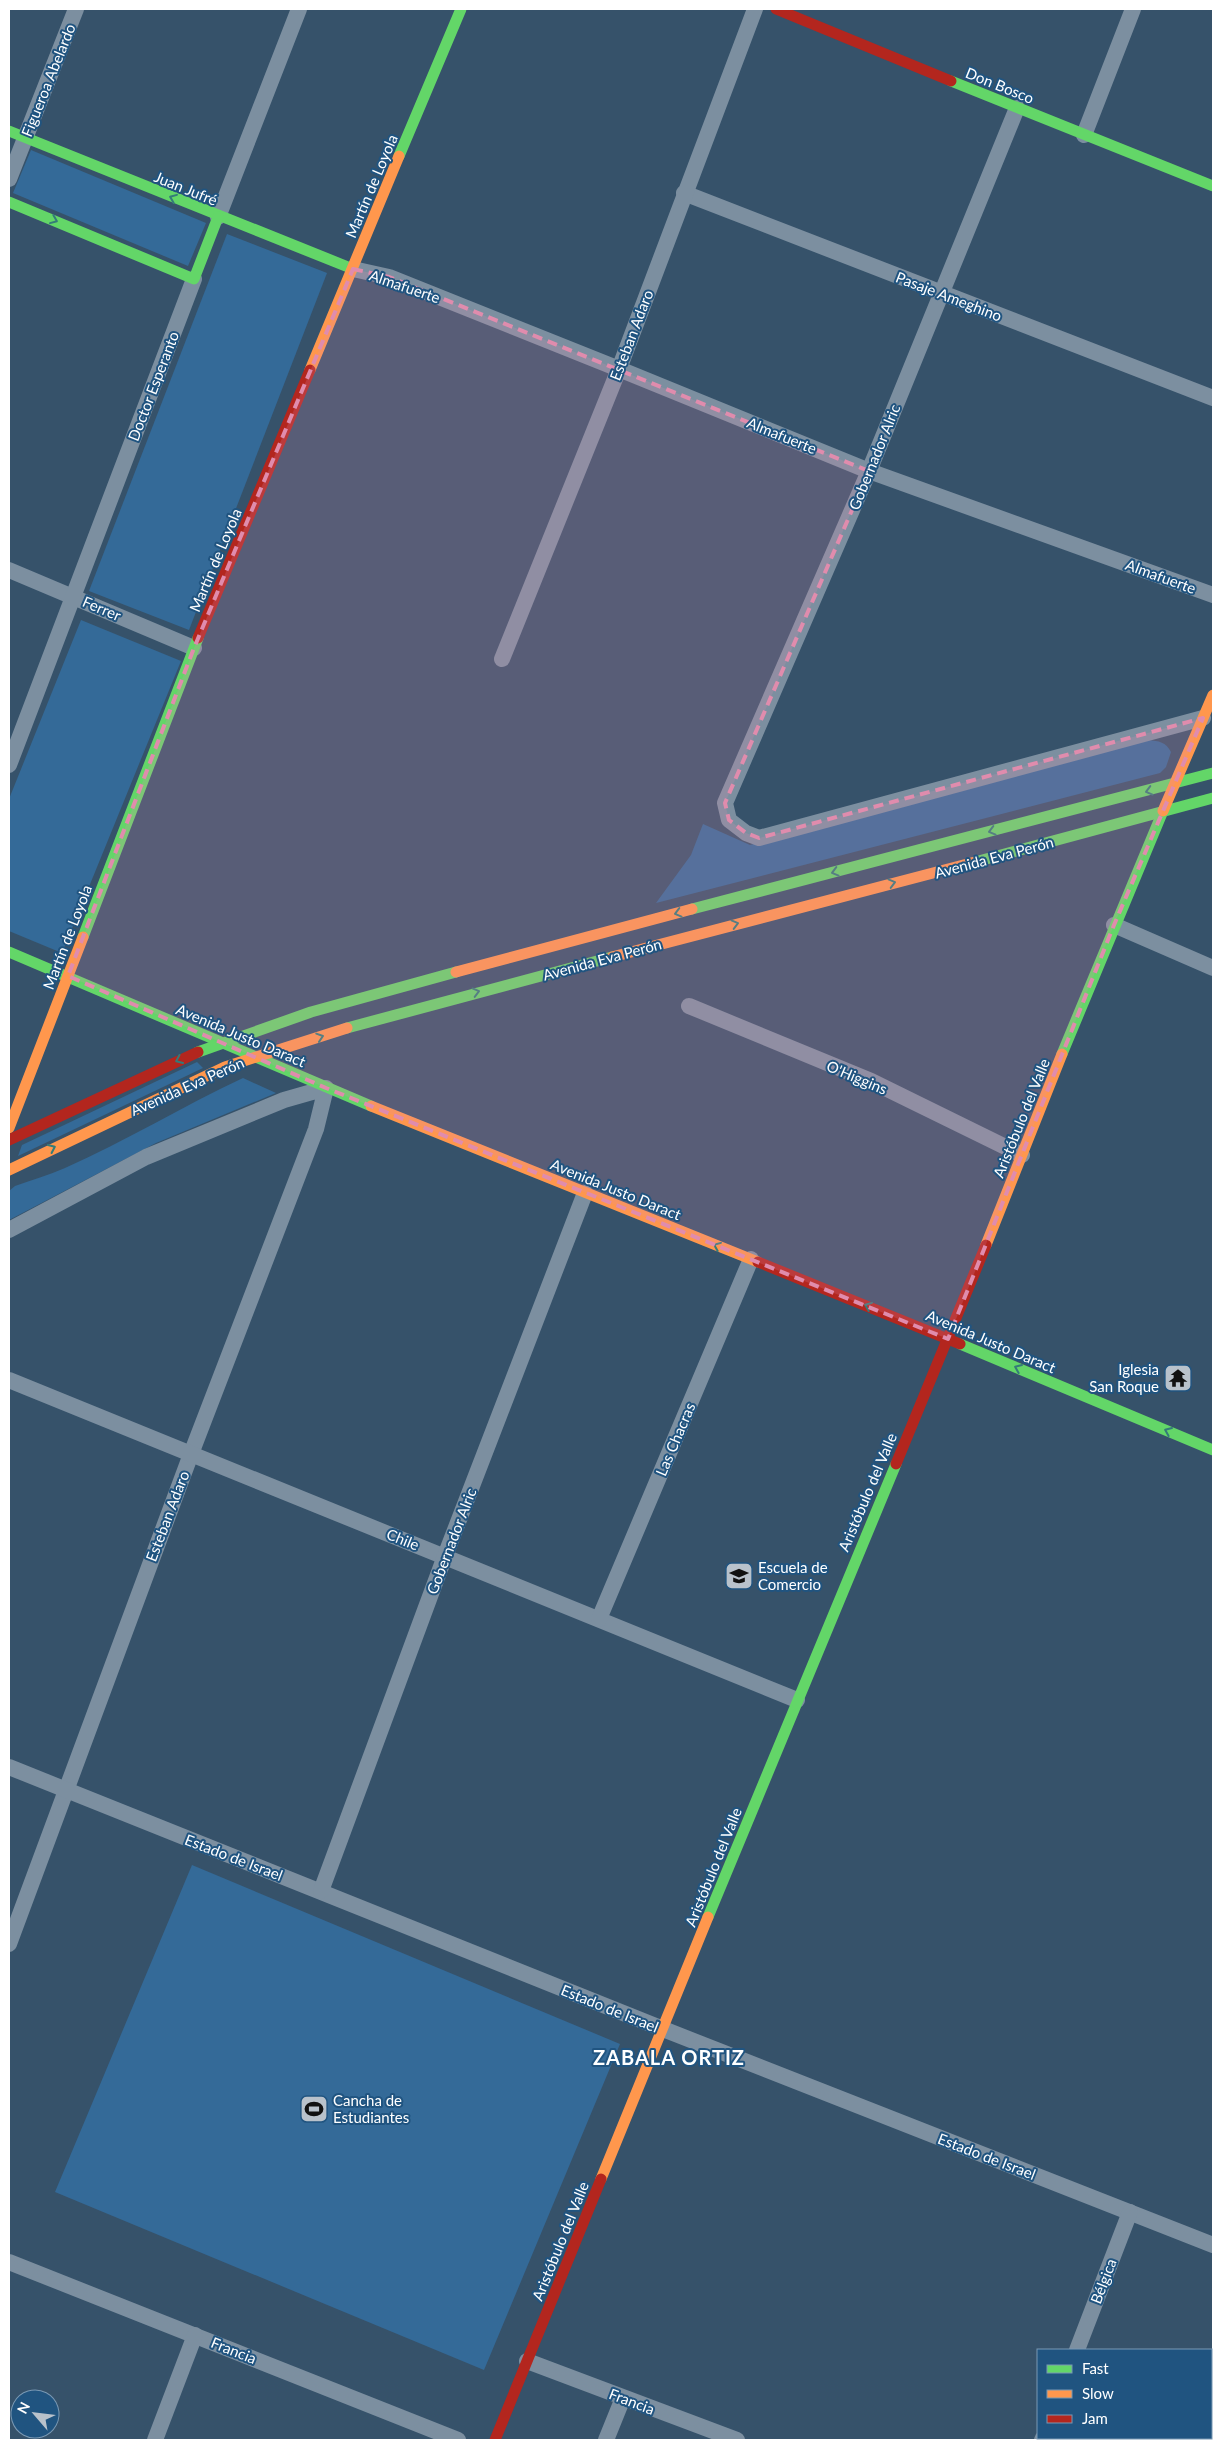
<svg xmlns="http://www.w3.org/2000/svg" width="1222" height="2449" viewBox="0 0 1222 2449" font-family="Lato,sans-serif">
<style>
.green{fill:#346a98}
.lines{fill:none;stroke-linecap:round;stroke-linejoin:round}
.street{stroke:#7c8fa0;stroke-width:16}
.fast{stroke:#63d668;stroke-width:11}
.slow{stroke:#ff974d;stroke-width:11}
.jam{stroke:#b3261e;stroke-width:11}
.oneway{stroke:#347b79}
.marked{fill:#e08cad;fill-opacity:0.2;stroke:#e08cad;stroke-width:4;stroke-dasharray:10 6;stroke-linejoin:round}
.labels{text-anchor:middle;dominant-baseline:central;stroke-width:4;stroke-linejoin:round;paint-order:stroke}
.street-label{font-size:15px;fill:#fff;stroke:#205480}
.poi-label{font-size:15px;fill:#fff;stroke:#205480;text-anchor:start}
.district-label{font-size:20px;font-weight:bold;letter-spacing:1px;fill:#fff;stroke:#205480}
</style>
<rect width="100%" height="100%" fill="#36526a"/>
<g class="green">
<polygon points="31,150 206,223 188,266 13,193"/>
<polygon points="227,234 327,273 189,630 89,591"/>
<polygon points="81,620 181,661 62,953 9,931 9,799"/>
<path d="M1148,740C1159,741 1166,742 1171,752L1166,767L1160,773L656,903L691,855L703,824L750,845Z"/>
<polygon points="197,1062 203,1068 18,1156 22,1145"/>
<path d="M243,1078L276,1093L156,1143L9,1220V1191L15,1186C31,1180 49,1175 65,1168C126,1141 183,1106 243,1078Z"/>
<polygon points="192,1865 620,2044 484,2370 55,2192"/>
</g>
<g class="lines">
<g class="street">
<polyline points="1017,108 869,471 725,803 729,820 746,833 759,838 1203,718"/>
<polyline points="1084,135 1133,9"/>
<polyline points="9,179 76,9"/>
<polyline points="684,193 1213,398"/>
<polyline points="218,217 299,9"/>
<polyline points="353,269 389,277 619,369 869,471 1213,595"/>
<polyline points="9,570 194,648"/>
<polyline points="502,659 619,369 755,9"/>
<polyline points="9,765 194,279"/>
<polyline points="1114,925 1213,968"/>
<polyline points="689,1006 871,1081 1022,1155"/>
<polyline points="9,1230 146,1157 284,1100 326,1088 316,1129 191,1454 9,1944"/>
<polyline points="9,1380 797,1700"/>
<polyline points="599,1619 751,1259"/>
<polyline points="9,1767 663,2029 1213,2245"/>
<polyline points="321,1891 445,1556 585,1193"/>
<polyline points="9,2262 458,2440"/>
<polyline points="1077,2350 1130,2212"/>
<polyline points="527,2361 737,2440"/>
<polyline points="1211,2409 1212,2410"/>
<polyline points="155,2440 195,2335"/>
<polyline points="606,2440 623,2398"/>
<polyline points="1042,2440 1043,2438"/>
</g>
<g class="fast">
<polyline points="951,81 1213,186"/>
<polyline points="9,131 353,269"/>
<polyline points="399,156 461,9"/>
<polyline points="9,202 194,279 218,217"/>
<polyline points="975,862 1213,798"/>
<polyline points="692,909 1213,773"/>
<polyline points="83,937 198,638"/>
<polyline points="9,952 371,1106"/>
<polyline points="347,1028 612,957"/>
<polyline points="198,1052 311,1012 456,972"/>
<polyline points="1062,1054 1163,811"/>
<polyline points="960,1344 1213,1450"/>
<polyline points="708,1917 896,1464"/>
</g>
<g class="slow">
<polyline points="310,370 399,156"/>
<polyline points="1163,811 1213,695"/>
<polyline points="612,957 975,862"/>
<polyline points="456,972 692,909"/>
<polyline points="371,1106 758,1262"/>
<polyline points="9,1128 83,937"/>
<polyline points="9,1170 225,1067 347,1028"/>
<polyline points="986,1245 1062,1054"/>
<polyline points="601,2179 708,1917"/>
</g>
<g class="jam">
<polyline points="776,9 951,81"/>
<polyline points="198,638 310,370"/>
<polyline points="9,1140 198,1052"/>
<polyline points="758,1262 960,1344"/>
<polyline points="896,1464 986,1245"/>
<polyline points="495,2440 601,2179"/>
</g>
</g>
<defs><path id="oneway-chevron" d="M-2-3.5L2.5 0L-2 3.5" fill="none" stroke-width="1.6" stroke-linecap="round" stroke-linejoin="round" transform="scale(1.25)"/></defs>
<g class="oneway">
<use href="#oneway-chevron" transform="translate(173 198) rotate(-158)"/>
<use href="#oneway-chevron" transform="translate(54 220) rotate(22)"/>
<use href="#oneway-chevron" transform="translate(1149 791) rotate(165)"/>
<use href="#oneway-chevron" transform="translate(992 831) rotate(165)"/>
<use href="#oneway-chevron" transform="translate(835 872) rotate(165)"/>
<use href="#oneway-chevron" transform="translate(892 883) rotate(-15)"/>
<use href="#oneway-chevron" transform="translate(678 913) rotate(165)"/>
<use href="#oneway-chevron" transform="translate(735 924) rotate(-15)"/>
<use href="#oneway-chevron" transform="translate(476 992) rotate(-15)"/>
<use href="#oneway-chevron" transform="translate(320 1037) rotate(-18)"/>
<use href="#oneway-chevron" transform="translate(179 1060) rotate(156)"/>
<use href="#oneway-chevron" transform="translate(52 1148) rotate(-25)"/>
<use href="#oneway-chevron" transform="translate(717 1246) rotate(-158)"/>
<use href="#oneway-chevron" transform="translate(868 1306) rotate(-158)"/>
<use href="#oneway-chevron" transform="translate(1018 1368) rotate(-157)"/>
<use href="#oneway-chevron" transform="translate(1168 1431) rotate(-157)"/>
</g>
<path class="marked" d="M353,269L389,277L869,471L725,803L729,820L746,833L759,838L1203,718L1114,925L948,1339L326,1088L68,976L194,648Z"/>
<defs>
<symbol id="temple-square" viewBox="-11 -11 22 22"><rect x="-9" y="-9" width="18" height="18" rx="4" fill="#b9c2cb" stroke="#205480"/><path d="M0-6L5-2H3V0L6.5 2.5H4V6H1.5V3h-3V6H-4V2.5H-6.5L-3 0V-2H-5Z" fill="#111"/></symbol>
<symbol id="school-square" viewBox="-11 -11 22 22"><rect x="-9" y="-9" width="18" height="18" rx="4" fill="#b9c2cb" stroke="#205480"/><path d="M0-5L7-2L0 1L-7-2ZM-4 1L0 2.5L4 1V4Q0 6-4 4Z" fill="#111"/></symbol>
<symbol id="stadium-square" viewBox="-11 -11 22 22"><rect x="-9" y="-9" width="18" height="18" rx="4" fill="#b9c2cb" stroke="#205480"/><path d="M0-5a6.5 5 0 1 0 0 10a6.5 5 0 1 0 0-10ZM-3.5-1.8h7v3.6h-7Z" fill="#111"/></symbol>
</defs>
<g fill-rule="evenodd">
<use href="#temple-square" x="1162" y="1362" width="32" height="32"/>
<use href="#school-square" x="723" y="1560" width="32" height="32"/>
<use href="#stadium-square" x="298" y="2093" width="32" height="32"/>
</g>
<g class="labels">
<g class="street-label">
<text transform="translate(48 80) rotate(-68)">Figueroa Abelardo</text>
<text transform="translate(1000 85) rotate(22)">Don Bosco</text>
<text transform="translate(371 186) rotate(-67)">Martín de Loyola</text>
<text transform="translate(186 188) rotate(22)">Juan Jufré</text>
<text transform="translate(405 286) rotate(19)">Almafuerte</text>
<text transform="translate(949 296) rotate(21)">Pasaje Ameghino</text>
<text transform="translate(631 335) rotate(-69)">Esteban Adaro</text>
<text transform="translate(153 386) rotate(-69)">Doctor Esperanto</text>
<text transform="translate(782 435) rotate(22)">Almafuerte</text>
<text transform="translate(874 457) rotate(-68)">Gobernador Alric</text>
<text transform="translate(215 560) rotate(-67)">Martín de Loyola</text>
<text transform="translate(1161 576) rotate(20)">Almafuerte</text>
<text transform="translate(102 608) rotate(23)">Ferrer</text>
<text transform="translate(994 857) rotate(-15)">Avenida Eva Perón</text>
<text transform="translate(67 937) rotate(-69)">Martín de Loyola</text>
<text transform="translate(602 959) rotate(-15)">Avenida Eva Perón</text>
<text transform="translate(241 1035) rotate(23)">Avenida Justo Daract</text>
<text transform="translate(857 1077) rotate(23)">O'Higgins</text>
<text transform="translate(187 1086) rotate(-24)">Avenida Eva Perón</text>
<text transform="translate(1021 1118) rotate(-68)">Aristóbulo del Valle</text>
<text transform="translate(616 1189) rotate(22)">Avenida Justo Daract</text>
<text transform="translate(991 1341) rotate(23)">Avenida Justo Daract</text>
<text transform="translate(675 1439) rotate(-67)">Las Chacras</text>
<text transform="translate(867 1492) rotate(-67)">Aristóbulo del Valle</text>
<text transform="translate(167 1516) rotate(-69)">Esteban Adaro</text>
<text transform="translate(403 1539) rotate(22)">Chile</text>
<text transform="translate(451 1541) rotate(-69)">Gobernador Alric</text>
<text transform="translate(234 1857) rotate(21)">Estado de Israel</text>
<text transform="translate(713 1867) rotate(-68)">Aristóbulo del Valle</text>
<text transform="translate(610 2008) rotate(22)">Estado de Israel</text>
<text transform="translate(987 2156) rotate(21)">Estado de Israel</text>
<text transform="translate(560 2241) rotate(-68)">Aristóbulo del Valle</text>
<text transform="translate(1103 2281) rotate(-69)">Bélgica</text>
<text transform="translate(234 2350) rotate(22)">Francia</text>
<text transform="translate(632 2401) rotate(21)">Francia</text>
</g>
<g class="poi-label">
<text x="1159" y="1369" text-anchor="end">Iglesia<tspan x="1159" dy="17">San Roque</tspan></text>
<text x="758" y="1567">Escuela de<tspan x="758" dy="17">Comercio</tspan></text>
<text x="333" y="2100">Cancha de<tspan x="333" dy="17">Estudiantes</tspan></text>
</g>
<g class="district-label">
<text x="669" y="2057">ZABALA ORTIZ</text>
</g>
</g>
<rect width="1222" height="2449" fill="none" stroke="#ffffff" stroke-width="20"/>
<rect x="1037" y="2349" width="175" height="90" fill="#205480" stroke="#7998b3"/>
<rect x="1047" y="2365" width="25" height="8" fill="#63d668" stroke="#7998b3"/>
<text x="1082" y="2374" font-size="15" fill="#ffffff">Fast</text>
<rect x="1047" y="2390" width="25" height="8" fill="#ff974d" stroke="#7998b3"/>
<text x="1082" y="2399" font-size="15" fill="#ffffff">Slow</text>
<rect x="1047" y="2415" width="25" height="8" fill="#b3261e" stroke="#7998b3"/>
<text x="1082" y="2424" font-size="15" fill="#ffffff">Jam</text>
<g transform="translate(35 2414) rotate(298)"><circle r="24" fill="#205480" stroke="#7998b3"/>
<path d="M0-4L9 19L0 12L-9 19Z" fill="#b9c2cb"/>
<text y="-8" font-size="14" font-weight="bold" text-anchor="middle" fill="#ffffff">N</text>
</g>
</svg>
